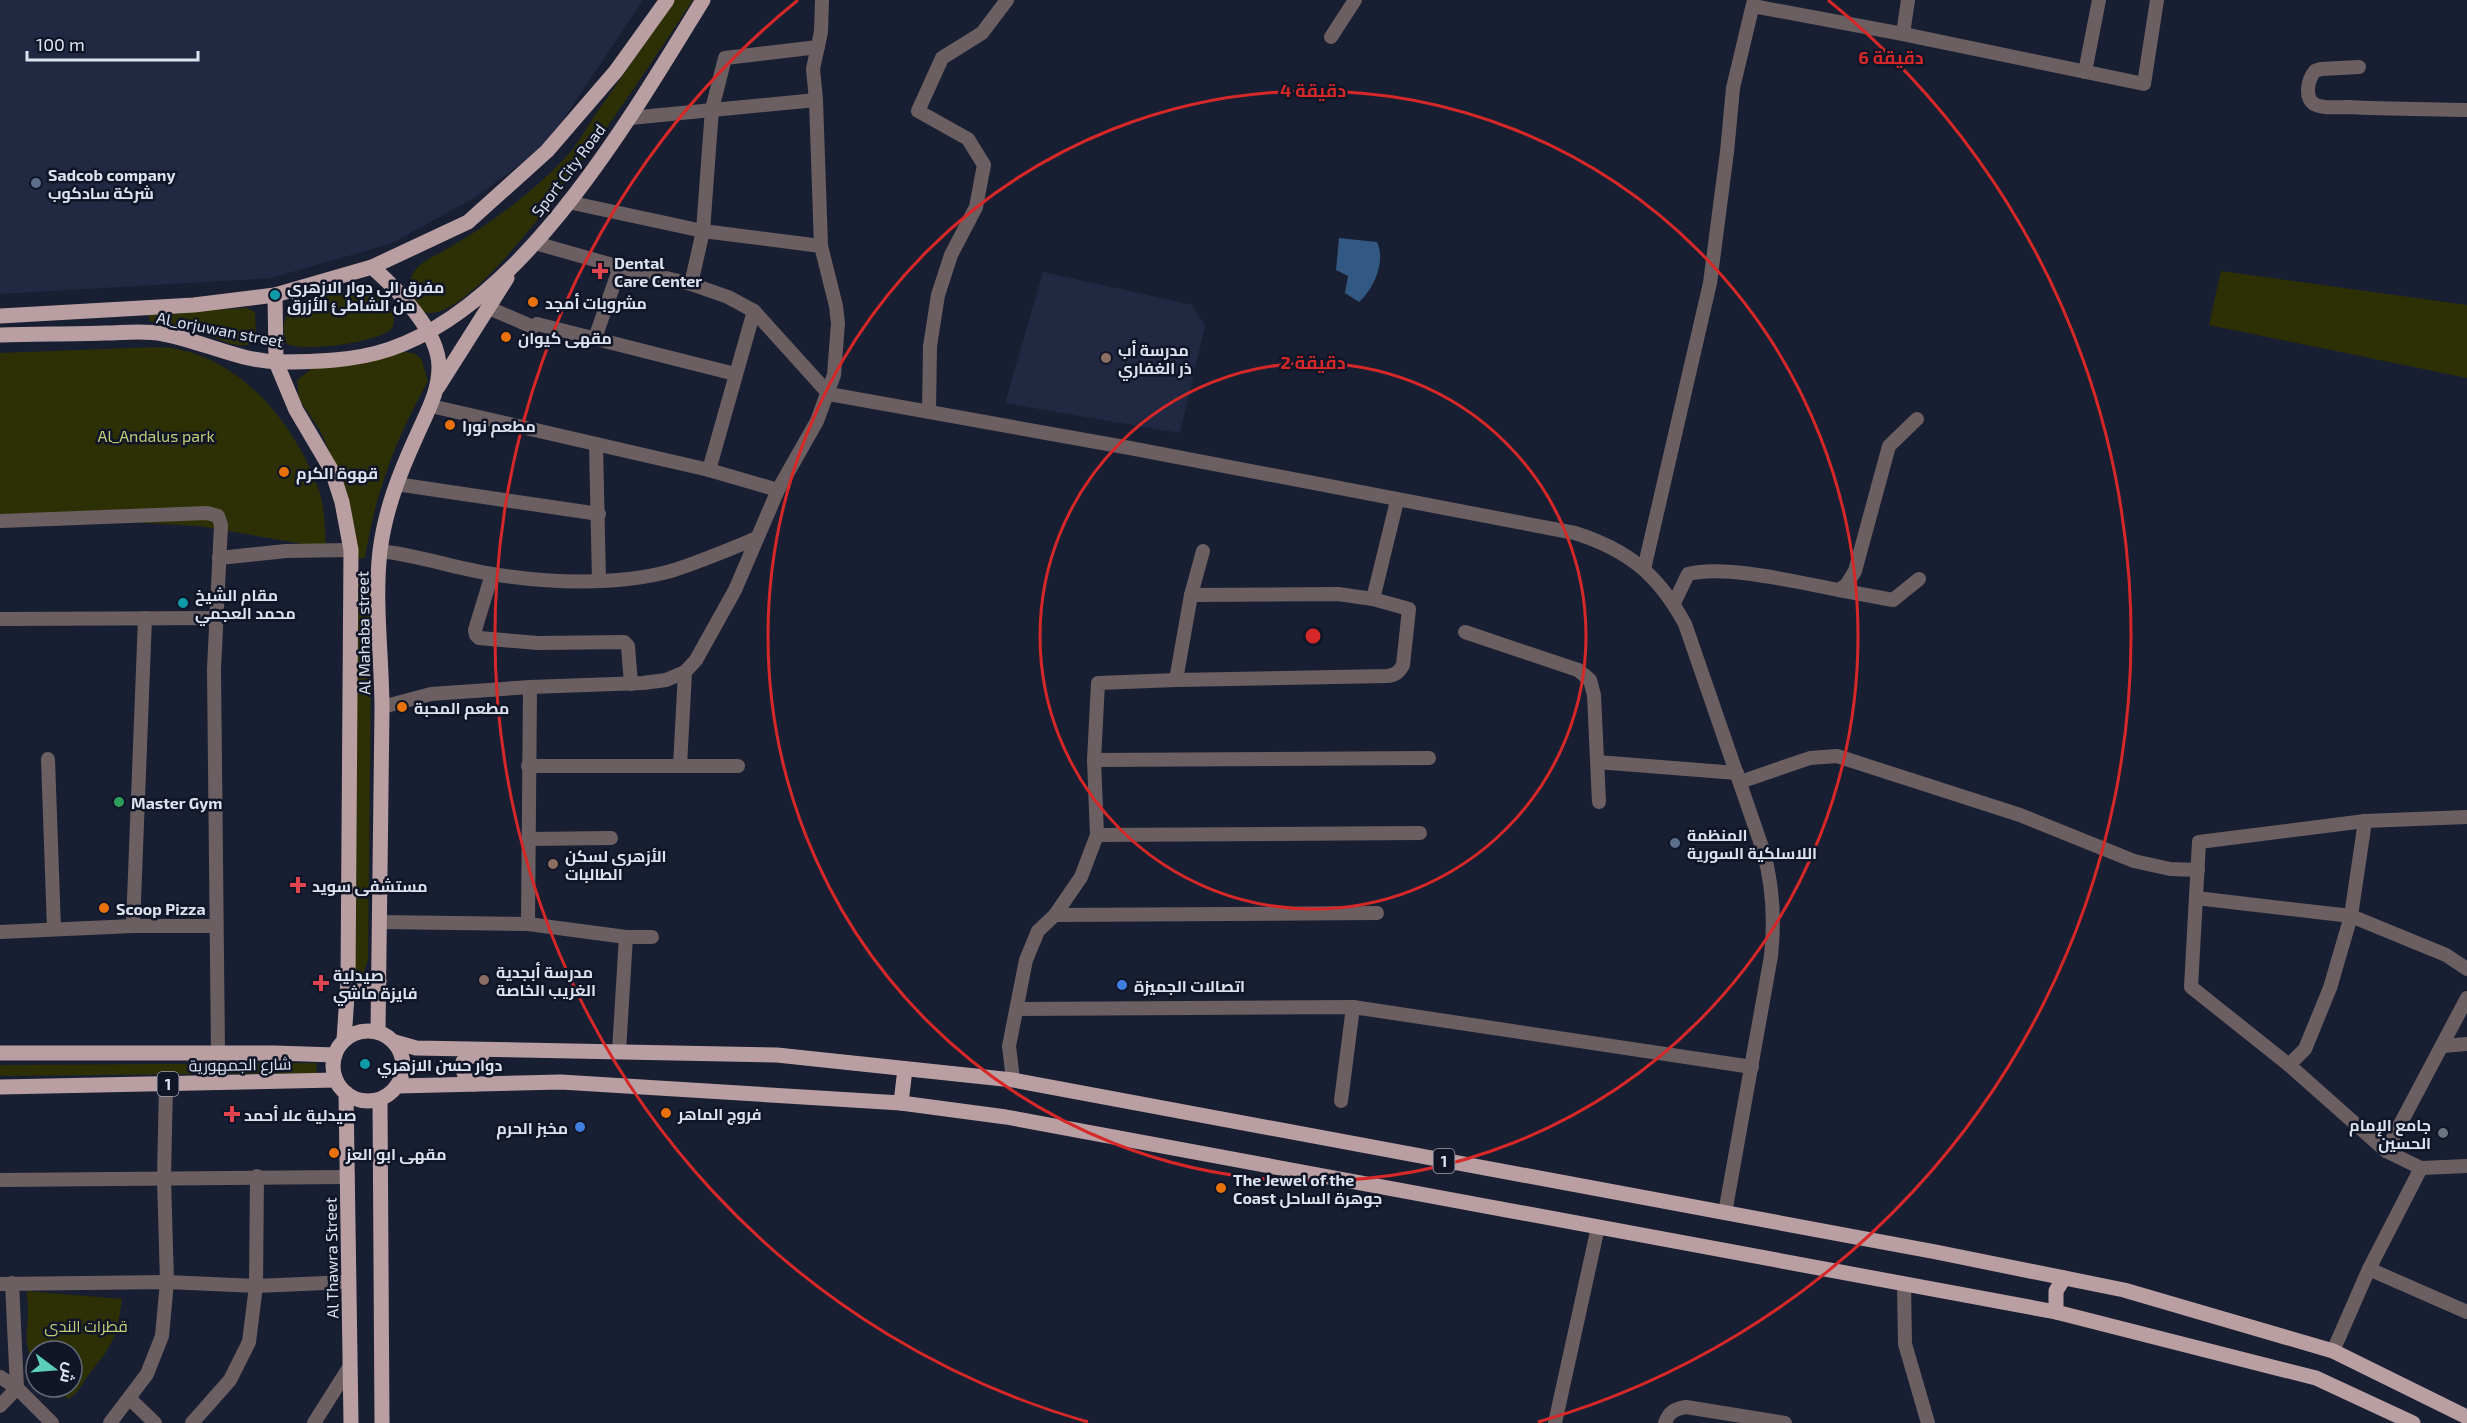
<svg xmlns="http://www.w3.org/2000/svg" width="2467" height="1423" viewBox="0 0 2467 1423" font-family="'Exo 2',Cairo,sans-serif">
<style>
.built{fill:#212942}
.green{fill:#2d3004}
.water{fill:#325983}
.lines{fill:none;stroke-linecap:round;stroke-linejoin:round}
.minor{stroke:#6c5f61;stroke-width:14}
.major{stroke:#ba9fa2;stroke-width:15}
.ring{fill:none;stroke:#d62828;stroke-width:3}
.service-dot{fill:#5c6f8a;stroke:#101628;stroke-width:2}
.health-dot{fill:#e0444e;stroke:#101628;stroke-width:2}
.culture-dot{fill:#0f9aa8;stroke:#101628;stroke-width:2}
.food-dot{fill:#e8710a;stroke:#101628;stroke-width:2}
.education-dot{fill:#8d6e63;stroke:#101628;stroke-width:2}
.leisure-dot{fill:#2e9e5b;stroke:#101628;stroke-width:2}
.shop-dot{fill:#3f7fe0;stroke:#101628;stroke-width:2}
.worship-dot{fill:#6b7280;stroke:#101628;stroke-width:2}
.labels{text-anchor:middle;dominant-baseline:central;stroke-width:5;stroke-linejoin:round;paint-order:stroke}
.shield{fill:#101628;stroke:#a0a5b3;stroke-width:1.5}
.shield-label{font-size:15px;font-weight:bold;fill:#dde2ef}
.street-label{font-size:16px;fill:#dde2ef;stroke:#101628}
.poi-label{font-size:16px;font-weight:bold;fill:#dde2ef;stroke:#101628;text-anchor:start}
.park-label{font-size:16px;fill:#c2cc74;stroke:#101628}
.centre{fill:#d62828;stroke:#101628;stroke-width:3}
.ring-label{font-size:18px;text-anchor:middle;font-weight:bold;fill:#d62828;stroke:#101628;stroke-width:5;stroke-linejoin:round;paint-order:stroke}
</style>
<rect width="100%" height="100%" fill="#191f32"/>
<g class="built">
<polygon points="0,0 643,0 547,144 476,197 390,244 271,278 0,294"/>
<polygon points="1043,272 1192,305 1205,326 1180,433 1005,403"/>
</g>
<g class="green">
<path d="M675,0H693C664,43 475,341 422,311C416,308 415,302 412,296C405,277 416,266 432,257C479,232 526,199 563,160C578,145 588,125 600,108C625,72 650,36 675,0Z"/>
<polygon points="2221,271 2467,305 2467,378 2209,325"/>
<path d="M358,290C366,291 374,292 380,297C390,304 402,324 387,332C368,343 307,352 287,344C270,298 326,296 358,290Z"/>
<path d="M247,308L255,312L256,336L248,345C230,347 218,338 202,333C184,328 167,325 149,321V313Z"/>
<path d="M130,348C145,348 162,346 177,349C246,362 299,430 320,494C325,510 325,531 326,548L199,526L0,515V353Z"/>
<path d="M391,351L413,353L421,358L428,381C396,438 375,493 365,558L353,559L339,474L320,430L299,399L297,380L314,367Z"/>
<polygon points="355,577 372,577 368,960 363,974 358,979 355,978 354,935"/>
<polygon points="316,1063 317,1073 0,1076 0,1065"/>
<path d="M27,1291L122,1299C117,1337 113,1345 89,1374C82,1383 79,1394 68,1399L56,1387H72V1351H36V1364C21,1347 29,1326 28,1306C28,1300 26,1297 27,1291Z"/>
</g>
<path class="water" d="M1339,238L1377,242C1386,261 1374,289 1359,302L1345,293L1348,276L1336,270Z"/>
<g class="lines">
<g class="minor">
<polyline points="1753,6 1903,34 2144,84 2157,0"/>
<polyline points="1903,34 1908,0"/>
<polyline points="1331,37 1355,0"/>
<path d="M2359,67L2321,69L2315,71C2308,79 2304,97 2314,104C2323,109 2337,107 2347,107C2387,109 2427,109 2467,110"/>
<polyline points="2085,72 2099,0"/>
<polyline points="630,118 816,100"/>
<polyline points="568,202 703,231 821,246"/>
<path d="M535,243L620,267L691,284L728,297L754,311L829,394L1130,448L1575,533C1628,550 1658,574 1685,624L1763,850C1773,885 1775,919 1771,956L1725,1213"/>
<polyline points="691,284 703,231 712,109 725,58 818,47"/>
<polyline points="489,308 533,327 537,324 735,374"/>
<polyline points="595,338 620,267"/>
<polyline points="431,406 709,470 778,490"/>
<polyline points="929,412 930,346 938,295 951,255 976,207 984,165 968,139 918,111 942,58 982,33 1007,0"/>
<polyline points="596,444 599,581"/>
<polyline points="709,470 754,311"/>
<polyline points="396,484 599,514"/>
<polyline points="0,521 207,513 218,516 221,525 214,669 218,1053"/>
<path d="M380,551C418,555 454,568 492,574C548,583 616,586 671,571C700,562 728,550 757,538"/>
<polyline points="219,558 286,551 351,550"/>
<polyline points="1644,569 1710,283 1727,152 1733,88 1754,0"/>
<polyline points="492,574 475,630 476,635 479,638 538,643 624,642 628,646 631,684"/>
<polyline points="1839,590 1893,600 1919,579"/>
<polyline points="1373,599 1397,501"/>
<path d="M1674,603L1688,574C1725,564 1800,583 1839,590L1847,584L1855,571L1889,446L1917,419"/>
<polyline points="0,619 218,618"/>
<polyline points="1465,632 1578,670 1590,680 1594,695 1599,802"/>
<path d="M1176,680L1387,676C1396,675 1399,672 1403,665L1409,609L1373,599L1338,594L1191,595"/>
<polyline points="382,707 431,694 530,687 643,683 666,680 685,672 696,660 735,590 778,490 817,421 834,375 838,323 836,306 821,246 816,100 813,69 821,32 822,0"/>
<polyline points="48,759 54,929"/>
<polyline points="1094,760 1429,758"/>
<polyline points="1597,762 1737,773"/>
<polyline points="528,766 738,766"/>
<polyline points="680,766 685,672"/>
<polyline points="1740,782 1810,758 1837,756 2020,815 2134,861 2170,869 2198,870"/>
<polyline points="1097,835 1420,833"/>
<polyline points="529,839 611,838"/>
<polyline points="2196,898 2351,916 2446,955 2467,969"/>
<polyline points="1055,915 1377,913"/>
<polyline points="379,922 528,924 626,937 652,937"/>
<polyline points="528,924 530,687"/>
<polyline points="133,926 145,618"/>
<polyline points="0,932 133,926 215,926"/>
<polyline points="1017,1009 1353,1007 1752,1067"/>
<polyline points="2443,1046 2467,1044"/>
<polyline points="619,1051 626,937"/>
<polyline points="2289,1065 2305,1049 2330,988 2351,916 2365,821"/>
<polyline points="1013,1080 1009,1046 1026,960 1038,931 1055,915 1081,877 1097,835 1094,760 1098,683 1176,680 1191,595 1203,551"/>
<polyline points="1341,1101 1353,1007"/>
<polyline points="2386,1151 2467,998"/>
<polyline points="2421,1168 2467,1166"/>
<polyline points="0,1180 348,1177"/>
<polyline points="2369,1269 2467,1312"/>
<polyline points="0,1284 167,1282 256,1286 349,1282"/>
<polyline points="1904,1284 1905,1344 1928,1423"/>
<polyline points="2333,1351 2369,1269 2421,1168 2386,1151 2289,1065 2191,987 2199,842 2365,821 2467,817"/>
<polyline points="0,1377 17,1388 52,1423"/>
<polyline points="130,1399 155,1423"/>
<polyline points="0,1406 17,1388 12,1283"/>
<polyline points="110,1423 147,1374 162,1336 167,1282 164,1178 166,1084"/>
<polyline points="192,1423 230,1380 249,1342 256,1286 257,1176"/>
<polyline points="314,1423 350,1366"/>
<polyline points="1555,1423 1598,1227"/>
<path d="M1665,1423C1669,1412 1674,1409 1686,1407L1785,1423"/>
</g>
<g class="major">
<path d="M372,267C397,289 439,331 439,367C439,392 427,412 417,435C400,472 385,510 380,551C374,601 382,659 382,710C381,817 379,924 378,1032"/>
<polyline points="275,295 276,362 296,410 332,471 342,502 351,550 348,981 344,1040"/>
<polyline points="0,316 194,305 275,295 372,267 468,222 547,151 616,71 667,0"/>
<path d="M0,335C35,334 70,334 104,333C123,333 145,330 163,334C202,341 239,361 278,362C314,362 355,361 390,349C524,304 632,115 703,0"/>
<polyline points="438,387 507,278"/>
<path d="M348,981C359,988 368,988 379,981"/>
<circle cx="368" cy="1066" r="35"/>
<polyline points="395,1042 416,1048 777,1055 1013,1080 1936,1252 2124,1290 2333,1351 2467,1417"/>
<polyline points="0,1053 275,1053 335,1055"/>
<polyline points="474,1084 464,1073 463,1062 472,1055 482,1055"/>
<polyline points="398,1086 561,1082 901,1103 1006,1117 2056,1312 2316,1378 2413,1423"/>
<polyline points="0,1087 336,1080"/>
<polyline points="346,1093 351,1423"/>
<polyline points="380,1100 382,1423"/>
<polyline points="901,1103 905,1069"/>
<polyline points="2056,1312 2056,1291 2064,1278"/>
</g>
</g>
<g class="ring">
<circle cx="1313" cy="636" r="273"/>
<circle cx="1313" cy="636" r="545"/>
<path d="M1088 1422A818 818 0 0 1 798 0M1828 0A818 818 0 0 1 1538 1422"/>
</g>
<g class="service-dot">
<circle cx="36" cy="183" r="6"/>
<circle cx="1675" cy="843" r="6"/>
</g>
<g class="health-dot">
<path d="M597 262h6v6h6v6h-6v6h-6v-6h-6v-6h6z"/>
<path d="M295 876h6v6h6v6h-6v6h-6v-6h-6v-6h6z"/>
<path d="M318 974h6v6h6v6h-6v6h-6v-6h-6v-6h6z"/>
<path d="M229 1105h6v6h6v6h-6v6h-6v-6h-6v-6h6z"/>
</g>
<g class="culture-dot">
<circle cx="275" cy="295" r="6"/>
<circle cx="183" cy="603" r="6"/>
<circle cx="365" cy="1064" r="6"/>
</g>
<g class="food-dot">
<circle cx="533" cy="302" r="6"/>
<circle cx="506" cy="337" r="6"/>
<circle cx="450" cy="425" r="6"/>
<circle cx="284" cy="472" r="6"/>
<circle cx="402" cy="707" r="6"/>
<circle cx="104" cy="908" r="6"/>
<circle cx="666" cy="1113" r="6"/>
<circle cx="334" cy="1153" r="6"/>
<circle cx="1221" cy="1188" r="6"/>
</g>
<g class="education-dot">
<circle cx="1106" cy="358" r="6"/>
<circle cx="553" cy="864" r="6"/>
<circle cx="484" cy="980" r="6"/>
</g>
<circle class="leisure-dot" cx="119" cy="802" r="6"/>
<g class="shop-dot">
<circle cx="1122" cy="985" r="6"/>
<circle cx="580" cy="1127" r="6"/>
</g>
<circle class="worship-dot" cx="2443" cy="1133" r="6"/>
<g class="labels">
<g class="shield">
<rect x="157.5" y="1072" width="21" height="24" rx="4.5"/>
<rect x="1433.5" y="1149" width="21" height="24" rx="4.5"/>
</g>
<g class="shield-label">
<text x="168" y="1084">1</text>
<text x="1444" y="1161">1</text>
</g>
<g class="street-label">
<text transform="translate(568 170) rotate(-53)">Sport City Road</text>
<text transform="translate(220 329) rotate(11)">Al_orjuwan street</text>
<text transform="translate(363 633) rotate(-91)">Al Mahaba street</text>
<text transform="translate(240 1064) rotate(-1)">شارع الجمهورية</text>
<text transform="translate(331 1258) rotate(-91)">Al Thawra Street</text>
</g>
<g class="poi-label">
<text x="48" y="174">Sadcob company<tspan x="48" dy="18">شركة سادكوب</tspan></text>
<text x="614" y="262">Dental<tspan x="614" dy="18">Care Center</tspan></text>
<text x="287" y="286">مفرق الى دوار الازهري<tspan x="287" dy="18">من الشاطئ الأزرق</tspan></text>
<text x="545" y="302">مشروبات أمجد</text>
<text x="518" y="337">مقهى كيوان</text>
<text x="1118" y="349">مدرسة أب<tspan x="1118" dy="18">ذر الغفاري</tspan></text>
<text x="462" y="425">مطعم نورا</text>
<text x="296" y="472">قهوة الكرم</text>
<text x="195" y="594">مقام الشيخ<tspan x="195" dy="18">محمد العجمي</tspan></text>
<text x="414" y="707">مطعم المحبة</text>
<text x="131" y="802">Master Gym</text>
<text x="1687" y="834">المنظمة<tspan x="1687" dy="18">اللاسلكية السورية</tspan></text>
<text x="565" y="855">الأزهري لسكن<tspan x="565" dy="18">الطالبات</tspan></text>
<text x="312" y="885">مستشفى سويد</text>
<text x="116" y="908">Scoop Pizza</text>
<text x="496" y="971">مدرسة أبجدية<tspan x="496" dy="18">الغريب الخاصة</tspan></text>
<text x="333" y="974">صيدلية<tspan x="333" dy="18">فايزة ماشي</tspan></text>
<text x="1134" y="985">اتصالات الجميزة</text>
<text x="377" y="1064">دوار حسن الازهري</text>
<text x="678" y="1113">فروج الماهر</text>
<text x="244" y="1114">صيدلية علا أحمد</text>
<text x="2431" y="1124" text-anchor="end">جامع الإمام<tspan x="2431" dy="18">الحسين</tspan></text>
<text x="568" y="1127" text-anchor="end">مخبز الحرم</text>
<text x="346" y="1153">مقهى ابو العز</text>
<text x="1233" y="1179">The Jewel of the<tspan x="1233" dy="18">Coast جوهرة الساحل</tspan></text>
</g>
<g class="park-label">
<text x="156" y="435">Al_Andalus park</text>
<text x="86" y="1325">قطرات الندى</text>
</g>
</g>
<circle cx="1313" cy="636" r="9" class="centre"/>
<g class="ring-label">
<text x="1891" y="64">6 دقيقة</text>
<text x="1313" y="97">4 دقيقة</text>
<text x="1313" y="369">2 دقيقة</text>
</g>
<g transform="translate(54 1369) rotate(106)"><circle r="28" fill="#101628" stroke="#626878" stroke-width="1.5"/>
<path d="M0-4.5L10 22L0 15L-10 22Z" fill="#5cceba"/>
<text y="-9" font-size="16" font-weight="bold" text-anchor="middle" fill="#dde2ef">ش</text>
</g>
<path d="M27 51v9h171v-9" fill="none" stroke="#dde2ef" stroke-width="3"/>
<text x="36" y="51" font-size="18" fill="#dde2ef" stroke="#101628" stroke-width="4.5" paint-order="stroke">100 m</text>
</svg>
